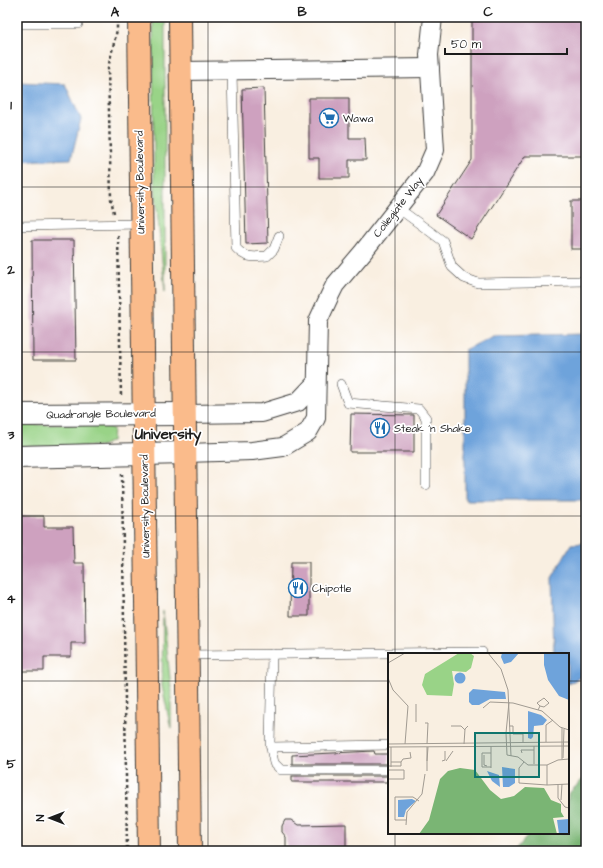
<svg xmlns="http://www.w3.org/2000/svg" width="603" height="868" viewBox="0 0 603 868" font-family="'Architects Daughter',sans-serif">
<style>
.green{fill:#99d387;stroke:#5a7852}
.forest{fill:#7ab574;stroke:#4b6848}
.water{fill:#6ea3db;stroke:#45607c}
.building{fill:#cea1bf}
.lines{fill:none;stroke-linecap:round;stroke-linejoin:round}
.service-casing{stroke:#3d3c3a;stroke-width:10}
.minor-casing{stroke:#3d3c3a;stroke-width:20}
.tertiary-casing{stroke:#3d3c3a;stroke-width:24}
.primary-casing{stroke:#3d3c3a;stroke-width:24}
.path{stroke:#3d3c3a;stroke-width:2.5;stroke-dasharray:3 3;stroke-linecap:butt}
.service{stroke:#fff;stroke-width:9}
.minor{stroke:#fff;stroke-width:18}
.tertiary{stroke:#fff;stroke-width:22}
.primary{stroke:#fabb8b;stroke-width:22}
.grid{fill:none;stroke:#1c1c1c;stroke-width:1;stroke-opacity:0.55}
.labels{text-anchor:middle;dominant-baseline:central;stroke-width:3.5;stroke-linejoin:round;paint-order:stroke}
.poi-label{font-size:11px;fill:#1c1c1c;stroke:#fff;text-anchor:start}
.street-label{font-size:11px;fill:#1c1c1c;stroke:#fff}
.district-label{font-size:15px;font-weight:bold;fill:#1c1c1c;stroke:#fff}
.inset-road{fill:none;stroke:#a19b92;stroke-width:1}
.view{fill:#0f766e;fill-opacity:0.15;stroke:#0f766e;stroke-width:2}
.inset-edge{fill:none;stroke:#1c1c1c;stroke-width:2}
.neatline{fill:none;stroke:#1c1c1c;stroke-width:1.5}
.grid-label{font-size:13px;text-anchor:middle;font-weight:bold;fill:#1c1c1c}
</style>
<rect width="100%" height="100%" fill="#fff"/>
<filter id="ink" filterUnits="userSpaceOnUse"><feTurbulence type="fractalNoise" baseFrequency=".025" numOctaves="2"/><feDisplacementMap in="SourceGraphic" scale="8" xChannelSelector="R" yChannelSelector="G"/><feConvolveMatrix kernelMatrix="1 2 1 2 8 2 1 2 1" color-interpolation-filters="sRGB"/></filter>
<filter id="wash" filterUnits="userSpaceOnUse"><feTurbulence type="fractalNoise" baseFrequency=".012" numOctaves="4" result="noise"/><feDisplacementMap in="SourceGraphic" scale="16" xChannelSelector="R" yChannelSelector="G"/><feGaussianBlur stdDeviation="0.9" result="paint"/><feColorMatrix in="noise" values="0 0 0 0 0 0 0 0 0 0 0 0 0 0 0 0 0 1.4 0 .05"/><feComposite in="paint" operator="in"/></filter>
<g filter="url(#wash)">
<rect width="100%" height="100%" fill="#f9efe1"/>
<g class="green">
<polygon points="153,17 165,17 165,292 154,177"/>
<polygon points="102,424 113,429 112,441 102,446 17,447 17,425"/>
<polygon points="163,611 171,688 171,729 162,686"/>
</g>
<polygon class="forest" points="586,776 586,851 515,851 530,833 568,833 568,794"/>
<g class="water">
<polygon points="17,82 65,84 81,119 71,159 17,161"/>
<polygon points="586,334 586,500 465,500 465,350 493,336"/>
<polygon points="586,543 586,674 568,684 568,654 554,654 552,578 571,544"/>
</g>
<g id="blocks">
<g class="building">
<polygon points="472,17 586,17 586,156 525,156 471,239 436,215 472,160"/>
<polygon points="264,88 268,243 246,244 242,89"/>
<polygon points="309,98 349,98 349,138 365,138 366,160 349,160 349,178 319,178 319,158 309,158"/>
<rect x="571" y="201" width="15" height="48"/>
<polygon points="32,240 74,240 76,360 33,360"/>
<polygon points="351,414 414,415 414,452 350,452"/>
<polygon points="17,516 44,516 44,527 73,527 74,563 84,563 85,643 71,643 71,657 44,657 44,671 17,671"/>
<polygon points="291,562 309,562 309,616 290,616"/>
<polygon points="374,751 375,754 389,754 389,764 292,764 292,755"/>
<rect x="292" y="776" width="97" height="6"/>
<polygon points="285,820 291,820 298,825 346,824 346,851 286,851 286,837 282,832 282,826"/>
</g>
</g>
</g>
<g filter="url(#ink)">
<use href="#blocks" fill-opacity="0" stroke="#3d3c3a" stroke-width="1"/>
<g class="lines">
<defs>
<g id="service">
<polyline points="17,24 78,24"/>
<path d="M232,71L236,248C246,259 253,257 267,256L274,249L279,236"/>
<polyline points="398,208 443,241 452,267 464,278 478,283 586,281"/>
<polyline points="17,226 141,224"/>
<polyline points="341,384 348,403 419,409 426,418 426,485"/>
<polyline points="272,654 270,743 274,763 281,770 389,770"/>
<polyline points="188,655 482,652"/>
<polyline points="271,747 389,745"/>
</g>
<g id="minor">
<polyline points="180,71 430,68"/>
<polyline points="184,414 262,413 298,402 316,383"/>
<polyline points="185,453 252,451 283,447 308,432 316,418 318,321 330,295 335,285 363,252 425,173 435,150 429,55 433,17"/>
</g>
<g id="tertiary">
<polyline points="17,415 184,414"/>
<polyline points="17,457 185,453"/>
</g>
<g id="primary">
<polyline points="139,17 149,851"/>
<polyline points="180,17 190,851"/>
</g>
</defs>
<use href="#service" class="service-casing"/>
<use href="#minor" class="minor-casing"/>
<use href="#tertiary" class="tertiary-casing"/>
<use href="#primary" class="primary-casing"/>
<g class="path">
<polyline points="114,213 111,199 108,68 117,30 117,17"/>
<polyline points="118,236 121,397"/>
<polyline points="122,474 127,851"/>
</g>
<use href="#service" class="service"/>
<use href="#minor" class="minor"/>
<use href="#tertiary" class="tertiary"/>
<use href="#primary" class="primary"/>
</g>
</g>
<path class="grid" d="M208,17V851M395,17V654M17,187H586M17,352H586M17,516H586M17,681H389M568,681H586M395,833V851"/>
<defs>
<symbol id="supermarket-ring" viewBox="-11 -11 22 22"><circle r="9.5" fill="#fff" stroke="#1f6fb2" stroke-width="1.5"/><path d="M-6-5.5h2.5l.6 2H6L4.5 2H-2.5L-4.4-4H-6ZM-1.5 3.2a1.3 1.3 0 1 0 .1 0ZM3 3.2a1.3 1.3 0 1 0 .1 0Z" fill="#1f6fb2"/></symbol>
<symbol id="restaurant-ring" viewBox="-11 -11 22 22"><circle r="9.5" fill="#fff" stroke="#1f6fb2" stroke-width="1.5"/><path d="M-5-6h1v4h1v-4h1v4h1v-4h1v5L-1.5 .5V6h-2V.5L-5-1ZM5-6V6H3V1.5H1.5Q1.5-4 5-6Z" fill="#1f6fb2"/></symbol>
</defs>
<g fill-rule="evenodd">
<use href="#supermarket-ring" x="318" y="107" width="22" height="22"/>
<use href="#restaurant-ring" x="369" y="417" width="22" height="22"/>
<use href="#restaurant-ring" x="287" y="577" width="22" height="22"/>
</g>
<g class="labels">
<g class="poi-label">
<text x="343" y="118">Wawa</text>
<text x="394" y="428">Steak 'n Shake</text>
<text x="312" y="588">Chipotle</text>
</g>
<g class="street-label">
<text transform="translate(140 182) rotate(-91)">University Boulevard</text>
<text transform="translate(398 207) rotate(-52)">Collegiate Way</text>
<text transform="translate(101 414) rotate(-1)">Quadrangle Boulevard</text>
<text transform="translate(145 506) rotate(-91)">University Boulevard</text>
</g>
<g class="district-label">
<text x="168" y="434">University</text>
</g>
</g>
<g transform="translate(388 653)">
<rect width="181" height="181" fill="#f9efe1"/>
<path d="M71,0H82L86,3L83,15L78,19L64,18L66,31L64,43L39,42L34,32L37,21Z" fill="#99d387"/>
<path d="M72,115L87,117L102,137L113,146L126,143L137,134L156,135L163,147L173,151V159L176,164L165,165L169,181H31L41,167L52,126L60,118Z" fill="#7ab574"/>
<path d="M114,0H131L123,9L116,11L113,4ZM156,0H181V47L171,43L160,27L156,12ZM66.5 25a5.5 5.5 0 1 1 11 0a5.5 5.5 0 1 1-11 0ZM85,36L117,39L118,46H102L91,52H84L81,49V40ZM140,58L153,62L159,67L155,72L146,73L145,84L143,86L140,85ZM114,114L127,116V130L121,134H115ZM99,118L111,122L112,134L104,128ZM24,146L28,148L18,157L16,164H10V147ZM181,166V181H171L169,167Z" fill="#6ea3db"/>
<path class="inset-road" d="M100,0L113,16L120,37L123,103M0,10L17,0M0,25L5,37L20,53L17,91M121,49L118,80L119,102L130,104L140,112H159L170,107L181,106M95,55L102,49L125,50L154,58L172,74L181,77M150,57L152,53L149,50L156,45L161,50L156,54L152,53M28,69V51M37,70H40L39,91M63,73H73L77,77M121,73H125V81H135V89M174,75V106M158,89V72L165,67M0,91L181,89M76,91L77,76L80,73M103,93V115M146,93V111M0,94L181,93M3,94V114M39,94V118M103,100H94V114H103M134,100L133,97H146M96,102V112L99,113M175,105L176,76M39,108L40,94M54,108L57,107V98M58,108L65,98M13,109L15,106L23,105L22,99M136,109L131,115V130L159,132M159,112V132L181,131M0,113H13V109H3M0,117H16V126H0M170,131V145L177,154L181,155M173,147L174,131M18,167H7V144H25L31,148M18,172L19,159L34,141L37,121"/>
<path class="view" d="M87,80H151V124H87Z"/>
<rect width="181" height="181" class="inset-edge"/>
</g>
<rect width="603" height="868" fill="none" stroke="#fff" stroke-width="44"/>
<g transform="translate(50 818) rotate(270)" stroke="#ffffff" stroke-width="3" paint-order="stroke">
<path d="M0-3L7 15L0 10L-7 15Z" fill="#1c1c1c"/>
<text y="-6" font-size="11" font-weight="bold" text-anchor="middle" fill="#1c1c1c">N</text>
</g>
<path d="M445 48v6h122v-6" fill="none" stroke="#1c1c1c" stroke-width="2"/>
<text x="451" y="48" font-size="12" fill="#1c1c1c" stroke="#ffffff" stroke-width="3" paint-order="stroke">50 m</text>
<rect x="22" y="22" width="559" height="824" class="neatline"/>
<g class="grid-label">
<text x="115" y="16">A</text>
<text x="302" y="16">B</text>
<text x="488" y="16">C</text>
<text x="11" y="109">1</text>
<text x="11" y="274">2</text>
<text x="11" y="439">3</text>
<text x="11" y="603">4</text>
<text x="11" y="768">5</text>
</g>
</svg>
